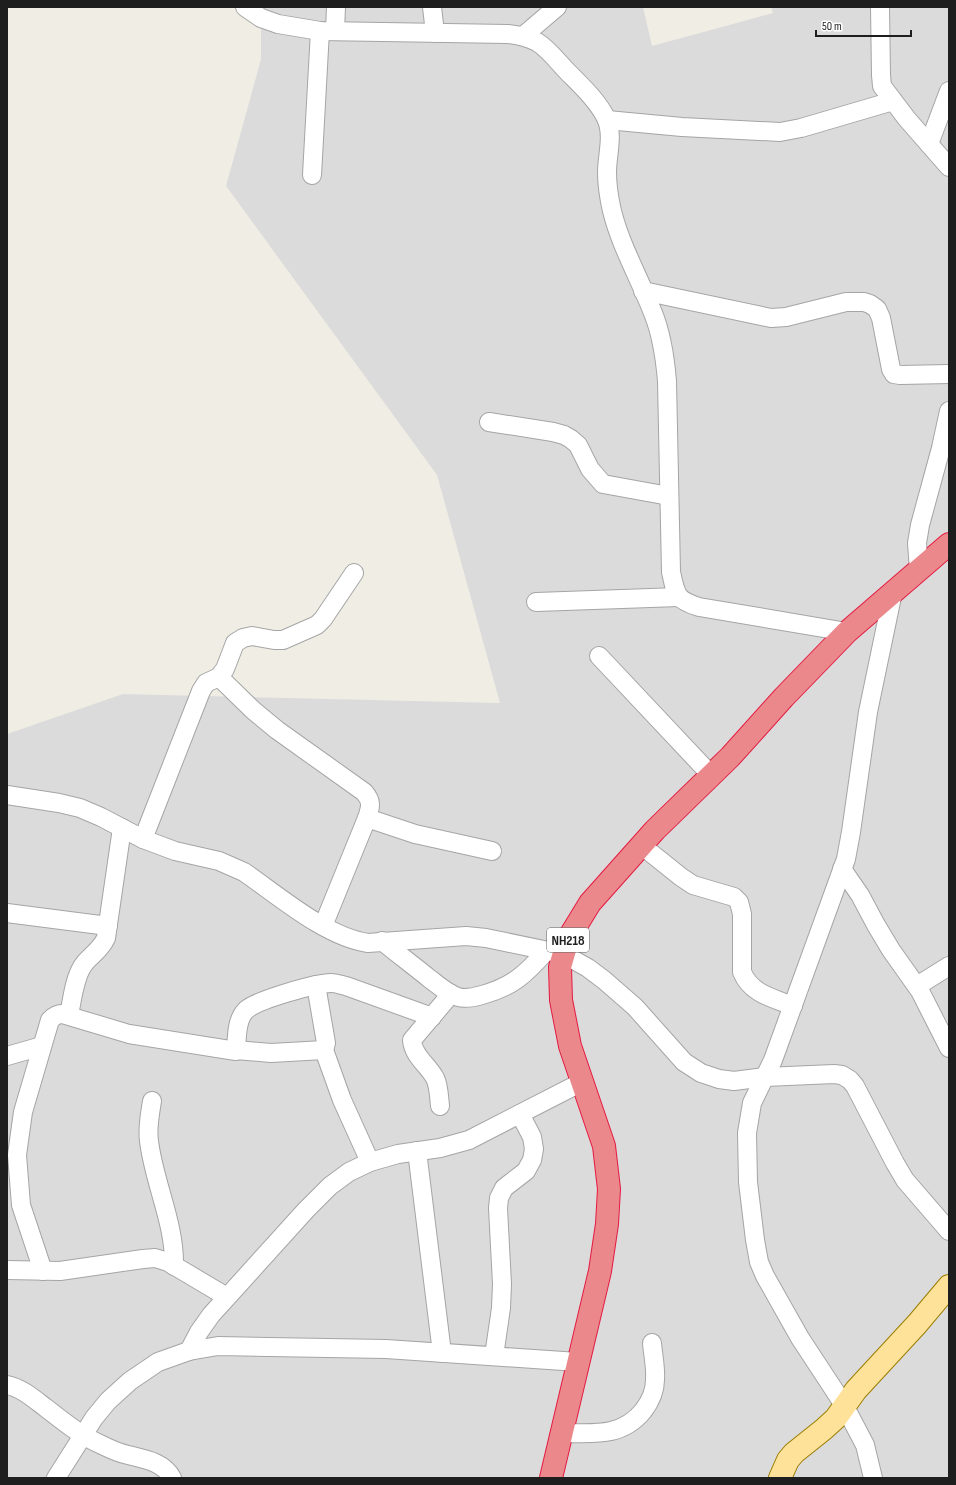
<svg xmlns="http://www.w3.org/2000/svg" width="956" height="1485" viewBox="0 0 956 1485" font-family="'Sofia Sans Condensed',sans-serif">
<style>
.residential{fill:#dcdbdb}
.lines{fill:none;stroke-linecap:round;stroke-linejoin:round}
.minor-casing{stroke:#a5a5a5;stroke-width:20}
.major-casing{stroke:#997d00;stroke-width:24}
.highway-casing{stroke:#e31b42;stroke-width:24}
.minor{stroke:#fff;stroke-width:18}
.major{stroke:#ffe29a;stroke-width:22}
.highway{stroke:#eb888b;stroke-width:22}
.labels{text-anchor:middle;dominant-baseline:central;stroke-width:4;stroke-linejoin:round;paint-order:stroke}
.shield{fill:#fff;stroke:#626262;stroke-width:1}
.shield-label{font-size:14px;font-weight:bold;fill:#1e1e1e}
</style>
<rect width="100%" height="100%" fill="#f0eee4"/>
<polygon class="residential" points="261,7 643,7 652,46 773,13 771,7 949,7 949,1478 7,1478 7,734 123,694 500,703 437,475 226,186 261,59"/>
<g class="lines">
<defs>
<g id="minor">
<path d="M245,7L261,18L278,24L320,31L508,34C518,35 527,37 537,42C547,48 555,58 563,67C578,83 596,98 606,118C614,135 607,155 607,172C607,185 609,198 612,211C621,247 640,279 653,313C662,335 665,357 667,381L671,572C676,595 676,600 699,607L847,632"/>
<polyline points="432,7 435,33"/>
<polyline points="880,7 881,75 882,86 907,119 949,167"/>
<polyline points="335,31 336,7"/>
<polyline points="523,36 557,7"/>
<polyline points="607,120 682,127 780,132 801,128 893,101"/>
<polyline points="929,144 949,91"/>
<polyline points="312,175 320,31"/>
<polyline points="643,291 771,318 786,317 846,302 864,302 870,304 877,309 881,318 891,369 894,374 900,375 949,374"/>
<polyline points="489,422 553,432 564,435 571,439 578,445 590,469 603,484 669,496"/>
<polyline points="919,570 917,543 920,525 941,448 949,411"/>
<polyline points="536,602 679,597"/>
<polyline points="599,656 711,775"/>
<path d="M219,677L254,711L277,730L364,792C372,801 371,806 367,818L323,926"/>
<path d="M7,795L59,803L80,808L101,817L143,839L175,851L219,861L244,872C279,896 326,937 368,943L466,936L486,938L563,954L588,968L604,980L635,1007L684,1062L701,1073L719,1079L734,1081L765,1077L834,1074L842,1075L850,1080L855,1086L895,1163L905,1180L949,1231"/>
<polyline points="367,818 415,834 492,851"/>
<polyline points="143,839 201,691 206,683 219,677 225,669 235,643 243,638 252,636 274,640 283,640 317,625 323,619 354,573"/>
<path d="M641,845L681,877L693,885L734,897L739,902L742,914V972C751,994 773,998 793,1006"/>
<polyline points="842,869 860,895 876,925 891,950 920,991 949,1048"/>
<polyline points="7,913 108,926"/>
<path d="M382,941C398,954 414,966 430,979C438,985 448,994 458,997C465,999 475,997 482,995C512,987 526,974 546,951"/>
<polyline points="917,986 949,966"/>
<path d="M69,1015C72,1001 74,980 82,967C88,956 99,953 106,938L122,828"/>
<polyline points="236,1050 271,1053 324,1050 326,1043 316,985"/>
<polyline points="324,1050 342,1100 370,1162"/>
<polyline points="7,1056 42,1046"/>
<path d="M152,1101C150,1114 147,1128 149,1141C154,1183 175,1223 174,1266"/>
<path d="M440,1106C439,1097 439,1086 435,1078C428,1065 413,1056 412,1040L451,994"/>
<polyline points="417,1151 442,1353"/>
<polyline points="7,1270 60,1271 143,1259 155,1258 168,1262 227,1297"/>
<path d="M43,1271L21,1205L17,1155L23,1112L50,1020C54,1016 57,1014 62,1014L129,1034L236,1051C237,1038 236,1020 246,1010C257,1000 316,983 331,983C336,983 341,985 346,986L432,1017"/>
<polyline points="189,1351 199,1332 211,1315 306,1210 330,1186 349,1172 370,1162 398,1154 440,1148 469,1140 582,1082"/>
<polyline points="494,1356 501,1308 502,1284 498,1208 499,1198 504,1188 526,1171 532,1160 534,1149 532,1137 520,1114"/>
<path d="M7,1385C22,1388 34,1399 46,1408C64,1422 81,1436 102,1445C110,1449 119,1453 128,1455C144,1459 164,1462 172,1478"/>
<path d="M561,1433C592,1433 621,1438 643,1411C650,1402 655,1391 655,1380C656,1368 653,1355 652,1343"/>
<polyline points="56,1478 94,1418 108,1401 130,1381 158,1362 189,1351 218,1346 386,1349 578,1362"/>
<polyline points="873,1478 865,1445 844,1405 800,1338 765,1276 759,1262 755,1240 748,1182 747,1133 752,1103 773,1060 846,859 851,832 868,712 893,592"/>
</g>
<polyline id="major" points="780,1478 788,1460 794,1453 824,1429 836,1418 856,1390 917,1324 949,1286"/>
<polyline id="highway" points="551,1478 600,1271 607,1224 609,1189 604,1146 570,1046 561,1000 560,967 568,939 590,903 655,830 730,757 784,697 847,632 949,544"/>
</defs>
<use href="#minor" class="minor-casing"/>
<use href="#major" class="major-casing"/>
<use href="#highway" class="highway-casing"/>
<use href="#minor" class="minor"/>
<use href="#major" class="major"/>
<use href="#highway" class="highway"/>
</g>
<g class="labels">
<rect class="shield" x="547" y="928" width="42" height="24" rx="3"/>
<g class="shield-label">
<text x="568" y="940">NH218</text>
</g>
</g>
<rect width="956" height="1485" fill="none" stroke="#1e1e1e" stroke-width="16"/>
<path d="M816 30v6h95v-6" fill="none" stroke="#1e1e1e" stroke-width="2"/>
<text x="822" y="30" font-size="12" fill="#1e1e1e" stroke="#ffffff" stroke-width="3" paint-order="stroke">50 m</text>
</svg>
